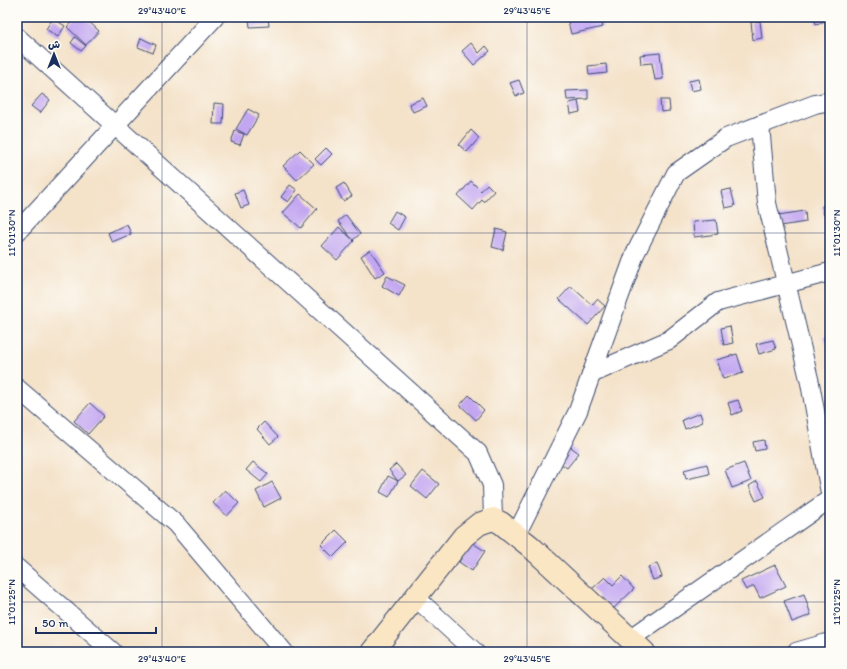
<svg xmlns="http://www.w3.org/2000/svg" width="847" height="669" viewBox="0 0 847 669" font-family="Itim,'Playpen Sans Arabic',sans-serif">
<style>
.building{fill:#c2a6f1}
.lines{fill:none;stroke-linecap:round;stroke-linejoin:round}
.street-casing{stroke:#3c4a6e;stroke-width:20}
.secondary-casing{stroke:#3c4a6e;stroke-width:24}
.street{stroke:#fff;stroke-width:18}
.secondary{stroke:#fbe6c4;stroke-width:22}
.ticks{fill:none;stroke:#1b2f5e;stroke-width:1;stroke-opacity:0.45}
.neatline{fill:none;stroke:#1b2f5e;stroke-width:1.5}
.ticks-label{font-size:10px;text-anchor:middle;fill:#1b2f5e}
</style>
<rect width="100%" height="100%" fill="#fdfcf7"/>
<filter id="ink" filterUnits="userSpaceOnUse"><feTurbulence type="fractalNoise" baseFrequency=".025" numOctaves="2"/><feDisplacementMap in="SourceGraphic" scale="8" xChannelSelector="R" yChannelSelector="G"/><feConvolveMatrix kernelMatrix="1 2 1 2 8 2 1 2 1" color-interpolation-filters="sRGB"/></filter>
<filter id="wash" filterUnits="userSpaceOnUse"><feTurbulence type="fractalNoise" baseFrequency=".012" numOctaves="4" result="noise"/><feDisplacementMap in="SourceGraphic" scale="16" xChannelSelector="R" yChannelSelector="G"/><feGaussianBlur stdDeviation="0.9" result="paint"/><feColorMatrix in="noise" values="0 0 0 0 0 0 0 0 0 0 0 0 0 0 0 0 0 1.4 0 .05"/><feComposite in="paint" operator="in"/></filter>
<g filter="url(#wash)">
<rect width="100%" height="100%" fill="#f4e2c9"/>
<g id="blocks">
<g class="building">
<polygon points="76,17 84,17 99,31 86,45 67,27"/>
<polygon points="567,17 600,17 603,27 571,34"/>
<polygon points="814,17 825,17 826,21 816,24"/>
<polygon points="53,18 65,26 58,37 46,29"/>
<polygon points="268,18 269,26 250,27 249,19"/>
<polygon points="760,21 762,38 753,40 751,22"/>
<polygon points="75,37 86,46 81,51 71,43"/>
<polygon points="141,38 156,45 153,53 138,47"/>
<polygon points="471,43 479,53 486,46 490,51 474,65 462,51"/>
<polygon points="660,53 663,79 655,80 652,63 641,64 640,55"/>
<polygon points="606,64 607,73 589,75 588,66"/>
<polygon points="699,79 701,89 691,91 689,81"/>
<polygon points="519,80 524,93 516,96 510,83"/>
<polygon points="588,90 588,99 567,100 566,91"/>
<polygon points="42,94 50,100 40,113 31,106"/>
<polygon points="423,98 427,106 413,112 409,104"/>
<polygon points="660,100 669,100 670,111 661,112"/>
<polygon points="578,101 580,112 571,114 569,103"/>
<polygon points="214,103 224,104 223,124 213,124"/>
<polygon points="248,109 259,115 247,135 236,129"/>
<polygon points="471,130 479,138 467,152 459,145"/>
<polygon points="235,131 244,134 240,145 231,142"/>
<polygon points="326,148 332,154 321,165 315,159"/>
<polygon points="300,150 314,164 297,180 283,166"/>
<polygon points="471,181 481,191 487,184 494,191 484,202 482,200 473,210 458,196"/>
<polygon points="344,183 352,196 343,201 336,188"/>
<polygon points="290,185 297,190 288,202 281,197"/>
<polygon points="731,189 735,206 725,208 721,191"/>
<polygon points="243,190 249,205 241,208 235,193"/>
<polygon points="300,194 317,209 301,228 283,213"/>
<polygon points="830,204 830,214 824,215 822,206"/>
<polygon points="395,211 405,217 398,230 388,223"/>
<polygon points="805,211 806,222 780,226 778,215"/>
<polygon points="346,215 360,234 353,240 354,241 337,260 322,246 339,227 352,239 338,221"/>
<polygon points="716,220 718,234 694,237 693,222"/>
<polygon points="127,224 131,234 112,242 108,233"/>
<polygon points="496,229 507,232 503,250 492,247"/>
<polygon points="370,250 385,272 375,278 361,256"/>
<polygon points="387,276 405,285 399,296 382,286"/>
<polygon points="571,286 592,305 597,299 605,306 588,325 559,299"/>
<polygon points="730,326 733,343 724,345 721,328"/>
<polygon points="830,334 830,353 824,337"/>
<polygon points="773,340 776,349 759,354 756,344"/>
<polygon points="737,354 743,373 723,379 717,360"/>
<polygon points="469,395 484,410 476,420 460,405"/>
<polygon points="738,400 742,411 732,415 728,403"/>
<polygon points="90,403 104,416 88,434 74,421"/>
<polygon points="700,413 703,422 685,429 682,420"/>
<polygon points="264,422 278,437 270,444 257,429"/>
<polygon points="561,440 579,453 567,468 550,456"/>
<polygon points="764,440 765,449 755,451 753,442"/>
<polygon points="253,462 268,474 261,482 246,470"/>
<polygon points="744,463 751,481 732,488 725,470"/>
<polygon points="396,464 406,475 398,481 389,470"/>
<polygon points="707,464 709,474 686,479 684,470"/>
<polygon points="423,471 439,484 427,499 411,486"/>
<polygon points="388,476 398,481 389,497 380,492"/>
<polygon points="757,481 765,497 756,501 749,486"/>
<polygon points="272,482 281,498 264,507 256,491"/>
<polygon points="225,490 239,503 227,516 213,503"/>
<polygon points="336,530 348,542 333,557 321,545"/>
<polygon points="471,542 485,551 472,571 459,562"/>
<polygon points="657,563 662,577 653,580 648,567"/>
<polygon points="775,565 786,586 760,598 754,586 746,590 741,581"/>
<polygon points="622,576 634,589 612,610 592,589 605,577 613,585"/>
<polygon points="804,594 811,615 792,622 784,601"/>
</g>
</g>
</g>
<g filter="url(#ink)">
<use href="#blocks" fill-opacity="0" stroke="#3c4a6e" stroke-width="1"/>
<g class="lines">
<defs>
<g id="street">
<polyline points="17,37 478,453 492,485 493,519"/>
<polyline points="760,125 767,203 810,383 830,493"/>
<polyline points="17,232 215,17"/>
<polyline points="591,374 669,340 718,302 830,272"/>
<polyline points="17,388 176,524 284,652"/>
<polyline points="516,535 578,411 635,254 676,173 726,138 815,104 830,101"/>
<polyline points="17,568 113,652"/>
<polyline points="415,597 475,652"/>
<polyline points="630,639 830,499"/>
<polyline points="796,652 830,642"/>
</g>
<polyline id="secondary" points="372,652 464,536 479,524 493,519 501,523 530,546 644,652"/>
</defs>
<use href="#street" class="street-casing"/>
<use href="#secondary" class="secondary-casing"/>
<use href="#street" class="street"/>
<use href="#secondary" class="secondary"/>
</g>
</g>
<path class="ticks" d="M162,17V652M527,17V652M17,233H830M17,602H830"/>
<rect width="847" height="669" fill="none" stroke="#fdfcf7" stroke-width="44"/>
<g transform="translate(54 54)" stroke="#fdfcf7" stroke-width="3" paint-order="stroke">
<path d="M0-3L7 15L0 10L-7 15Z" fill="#1b2f5e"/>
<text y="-6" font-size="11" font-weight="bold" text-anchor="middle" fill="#1b2f5e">ش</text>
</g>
<path d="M36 627v6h120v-6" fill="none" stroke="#1b2f5e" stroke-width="2"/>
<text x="42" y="627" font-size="12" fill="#1b2f5e" stroke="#fdfcf7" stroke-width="3" paint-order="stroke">50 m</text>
<rect x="22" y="22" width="803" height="625" class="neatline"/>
<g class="ticks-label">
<text x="162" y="14">29°43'40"E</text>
<text x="527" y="14">29°43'45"E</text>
<text transform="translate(11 233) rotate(-90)" y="4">11°01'30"N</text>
<text transform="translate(836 233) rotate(-90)" y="4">11°01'30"N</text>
<text transform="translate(11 602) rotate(-90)" y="4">11°01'25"N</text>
<text transform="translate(836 602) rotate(-90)" y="4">11°01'25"N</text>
<text x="162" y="662">29°43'40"E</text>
<text x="527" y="662">29°43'45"E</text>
</g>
</svg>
